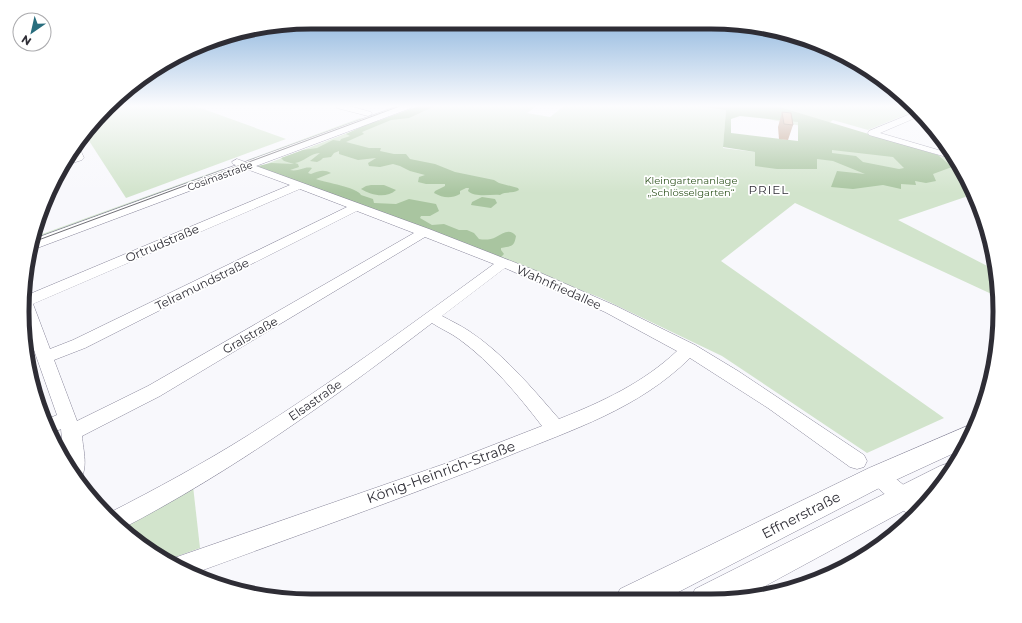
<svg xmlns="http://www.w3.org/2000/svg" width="1022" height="623" viewBox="0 0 1022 623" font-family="Montserrat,sans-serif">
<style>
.green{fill:#d2e4cc}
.forest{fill:#a9c5a0;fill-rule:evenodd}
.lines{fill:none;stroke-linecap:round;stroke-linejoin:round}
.minor-casing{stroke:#89879b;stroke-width:1}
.major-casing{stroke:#89879b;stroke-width:1}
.minor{fill:#fff;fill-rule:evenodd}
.major{fill:#fff;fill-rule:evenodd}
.tram{stroke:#706f76;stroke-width:1}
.wall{fill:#ba977f}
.building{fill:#d8b094;stroke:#977b68}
.labels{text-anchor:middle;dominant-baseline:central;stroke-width:3.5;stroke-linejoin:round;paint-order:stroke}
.far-street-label{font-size:10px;fill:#2e2d35;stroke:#fff}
.far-park-label{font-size:10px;fill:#315521;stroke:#fff}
.far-quarter-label{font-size:12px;letter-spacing:1px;fill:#2e2d35;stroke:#fff}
.street-label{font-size:12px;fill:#2e2d35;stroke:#fff}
.near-street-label{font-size:14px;fill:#2e2d35;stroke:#fff}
.rim{fill:none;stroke:#2e2d35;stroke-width:5}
</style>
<rect width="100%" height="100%" fill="#f8f8fc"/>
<g class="green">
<polygon points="111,106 195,106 286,139 126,198 84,133"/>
<polygon points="418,106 537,106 527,113 550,117 564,106 912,106 917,110 868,130 833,120 822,128 801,126 726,110 723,148 755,152 800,145 840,126 957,161 974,194 898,220 997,271 998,297 795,203 721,261 944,418 867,453 722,356 601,298 261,166"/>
<polygon points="360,118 366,120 253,162 247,160"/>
<polygon points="222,169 228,172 33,244 34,237"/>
<polygon points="193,486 200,548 167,560 135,541 120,525"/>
</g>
<g class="forest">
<path d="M419,106H435L409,118L391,120L362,132L364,134L346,142L369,148H381L380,151L394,154H406L410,159L435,164L455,172L494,180L499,183L518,188L519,190C513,194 505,191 500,195C490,194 476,198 468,191L469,188H466L460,191V194C451,199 443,198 434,193L435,191L445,186V184H426L418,182L419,177L425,175L410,171L400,166L393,164L380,167L369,166L368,163L376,158L358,160L339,154V151L334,153L331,157L323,158L321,160L317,162L310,161L320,153C310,153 304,162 295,163L298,164L299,167L290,170C299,172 304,166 312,168L308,173L311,174C318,171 324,169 331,173L316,179C326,183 357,187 361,195L373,199L374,203L396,204L409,199L436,204L439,211L430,216H421L420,218L432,225L444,224L459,230H467L474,233L479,239C484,240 491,240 496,237C503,233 510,228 516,236C514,247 512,246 501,248V250L504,254L501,257H492L261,169L258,166L271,163L294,164L284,161L281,158L303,150L317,148L333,140L340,141L341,139L350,136L346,134L361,127L365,123L378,121Z"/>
<path d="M697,106H776L938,155L952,167L933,174L936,181L926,183L915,181L916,185L901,184V189L883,185L853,189L831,187L837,171L865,174L833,161L817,159V169H777L755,166V152L723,147L726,110ZM740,116L798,122V141L731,133V119ZM832,150L893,157L904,168L899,169L863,162L856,156L832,153Z"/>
<path d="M371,185H384L396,190C386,199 371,195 361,189L366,186Z"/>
<polygon points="482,197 495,199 497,203 491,208 471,205 472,202"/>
</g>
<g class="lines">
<defs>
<g id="minor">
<polygon points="336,106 349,106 371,112 372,114 368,116 337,108"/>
<polygon points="918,111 922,115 880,133 952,154 957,160 869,135 868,133 869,131"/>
<polygon points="76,146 80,149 84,158 82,160 66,165 70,158 74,157 72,153"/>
<path d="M237,159L429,229L534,270L616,306L695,345L738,371L864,455L867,461L864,467L857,469L850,467L768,408L690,358C638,409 574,429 508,456C404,498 298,535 192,574L170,561L171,559L447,463L542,426C518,395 492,363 459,339C451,333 441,329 432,323C334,398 233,471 123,528L109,513C156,489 202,464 247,436C332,383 413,323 494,264L425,237L160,396L82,436C83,450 89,469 79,481L71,473L64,459L61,429L52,433L45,420L57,415L23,319L22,311L25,296L290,185L233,164L232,162ZM300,189L347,207L73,340L50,349L33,304ZM357,211L414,233L148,386L77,421L54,360L85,348ZM505,268L605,312L677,351C643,383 602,402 559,419C532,388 504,354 469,331C460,325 451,321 442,316Z"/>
<polygon points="878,467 885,470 926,503 912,518 871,482 868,476 871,470"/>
</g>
<g id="major">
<polygon points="398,106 412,106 411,108 32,250 34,239"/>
<polygon points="972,424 975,426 965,448 887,484 663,600 615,600 620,589 869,468"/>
<polygon points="949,463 954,465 940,488 933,495 741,599 730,600 690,600 695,589 940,466"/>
</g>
</defs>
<use href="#minor" class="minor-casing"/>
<use href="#major" class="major-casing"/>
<use href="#minor" class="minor"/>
<use href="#major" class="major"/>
<polyline class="tram" points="33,242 400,106"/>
</g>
<polygon class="wall" points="782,112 793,125 788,140 779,139 778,127"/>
<polygon class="building" points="782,112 791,113 793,125 784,124"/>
<linearGradient id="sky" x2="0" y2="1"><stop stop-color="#7facd9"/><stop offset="0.55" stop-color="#fcfcfe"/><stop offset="1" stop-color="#fcfcfe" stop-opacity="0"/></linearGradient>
<rect width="1022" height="193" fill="url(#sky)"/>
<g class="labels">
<g class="far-street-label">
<text transform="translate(220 176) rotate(-20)">Cosimastraße</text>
</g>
<g class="far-park-label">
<text x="691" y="180">Kleingartenanlage<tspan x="691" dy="12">„Schlösselgarten“</tspan></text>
</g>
<g class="far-quarter-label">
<text x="769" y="189">PRIEL</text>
</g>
<g class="street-label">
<text transform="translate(162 243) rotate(-23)">Ortrudstraße</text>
<text transform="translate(202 284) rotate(-26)">Telramundstraße</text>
<text transform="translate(559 287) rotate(24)">Wahnfriedallee</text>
<text transform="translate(250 335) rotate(-30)">Gralstraße</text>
<text transform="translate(315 400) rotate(-35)">Elsastraße</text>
</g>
<g class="near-street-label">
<text transform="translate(441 472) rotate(-20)">König-Heinrich-Straße</text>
<text transform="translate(801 515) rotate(-27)">Effnerstraße</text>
</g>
</g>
<path d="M0 0H1022V623H0ZM311 29H711A282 282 0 0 1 993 311V312A282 282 0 0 1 711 594H311A282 282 0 0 1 29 312V311A282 282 0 0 1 311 29Z" fill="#fff" fill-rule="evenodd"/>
<path class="rim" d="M311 29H711A282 282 0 0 1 993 311V312A282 282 0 0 1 711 594H311A282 282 0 0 1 29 312V311A282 282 0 0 1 311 29Z"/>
<g transform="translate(32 32) rotate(214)"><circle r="19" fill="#ffffff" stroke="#ababae"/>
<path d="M0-3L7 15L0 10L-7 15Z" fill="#286d7d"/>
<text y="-6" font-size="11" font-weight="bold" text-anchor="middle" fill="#2e2d35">N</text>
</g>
</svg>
